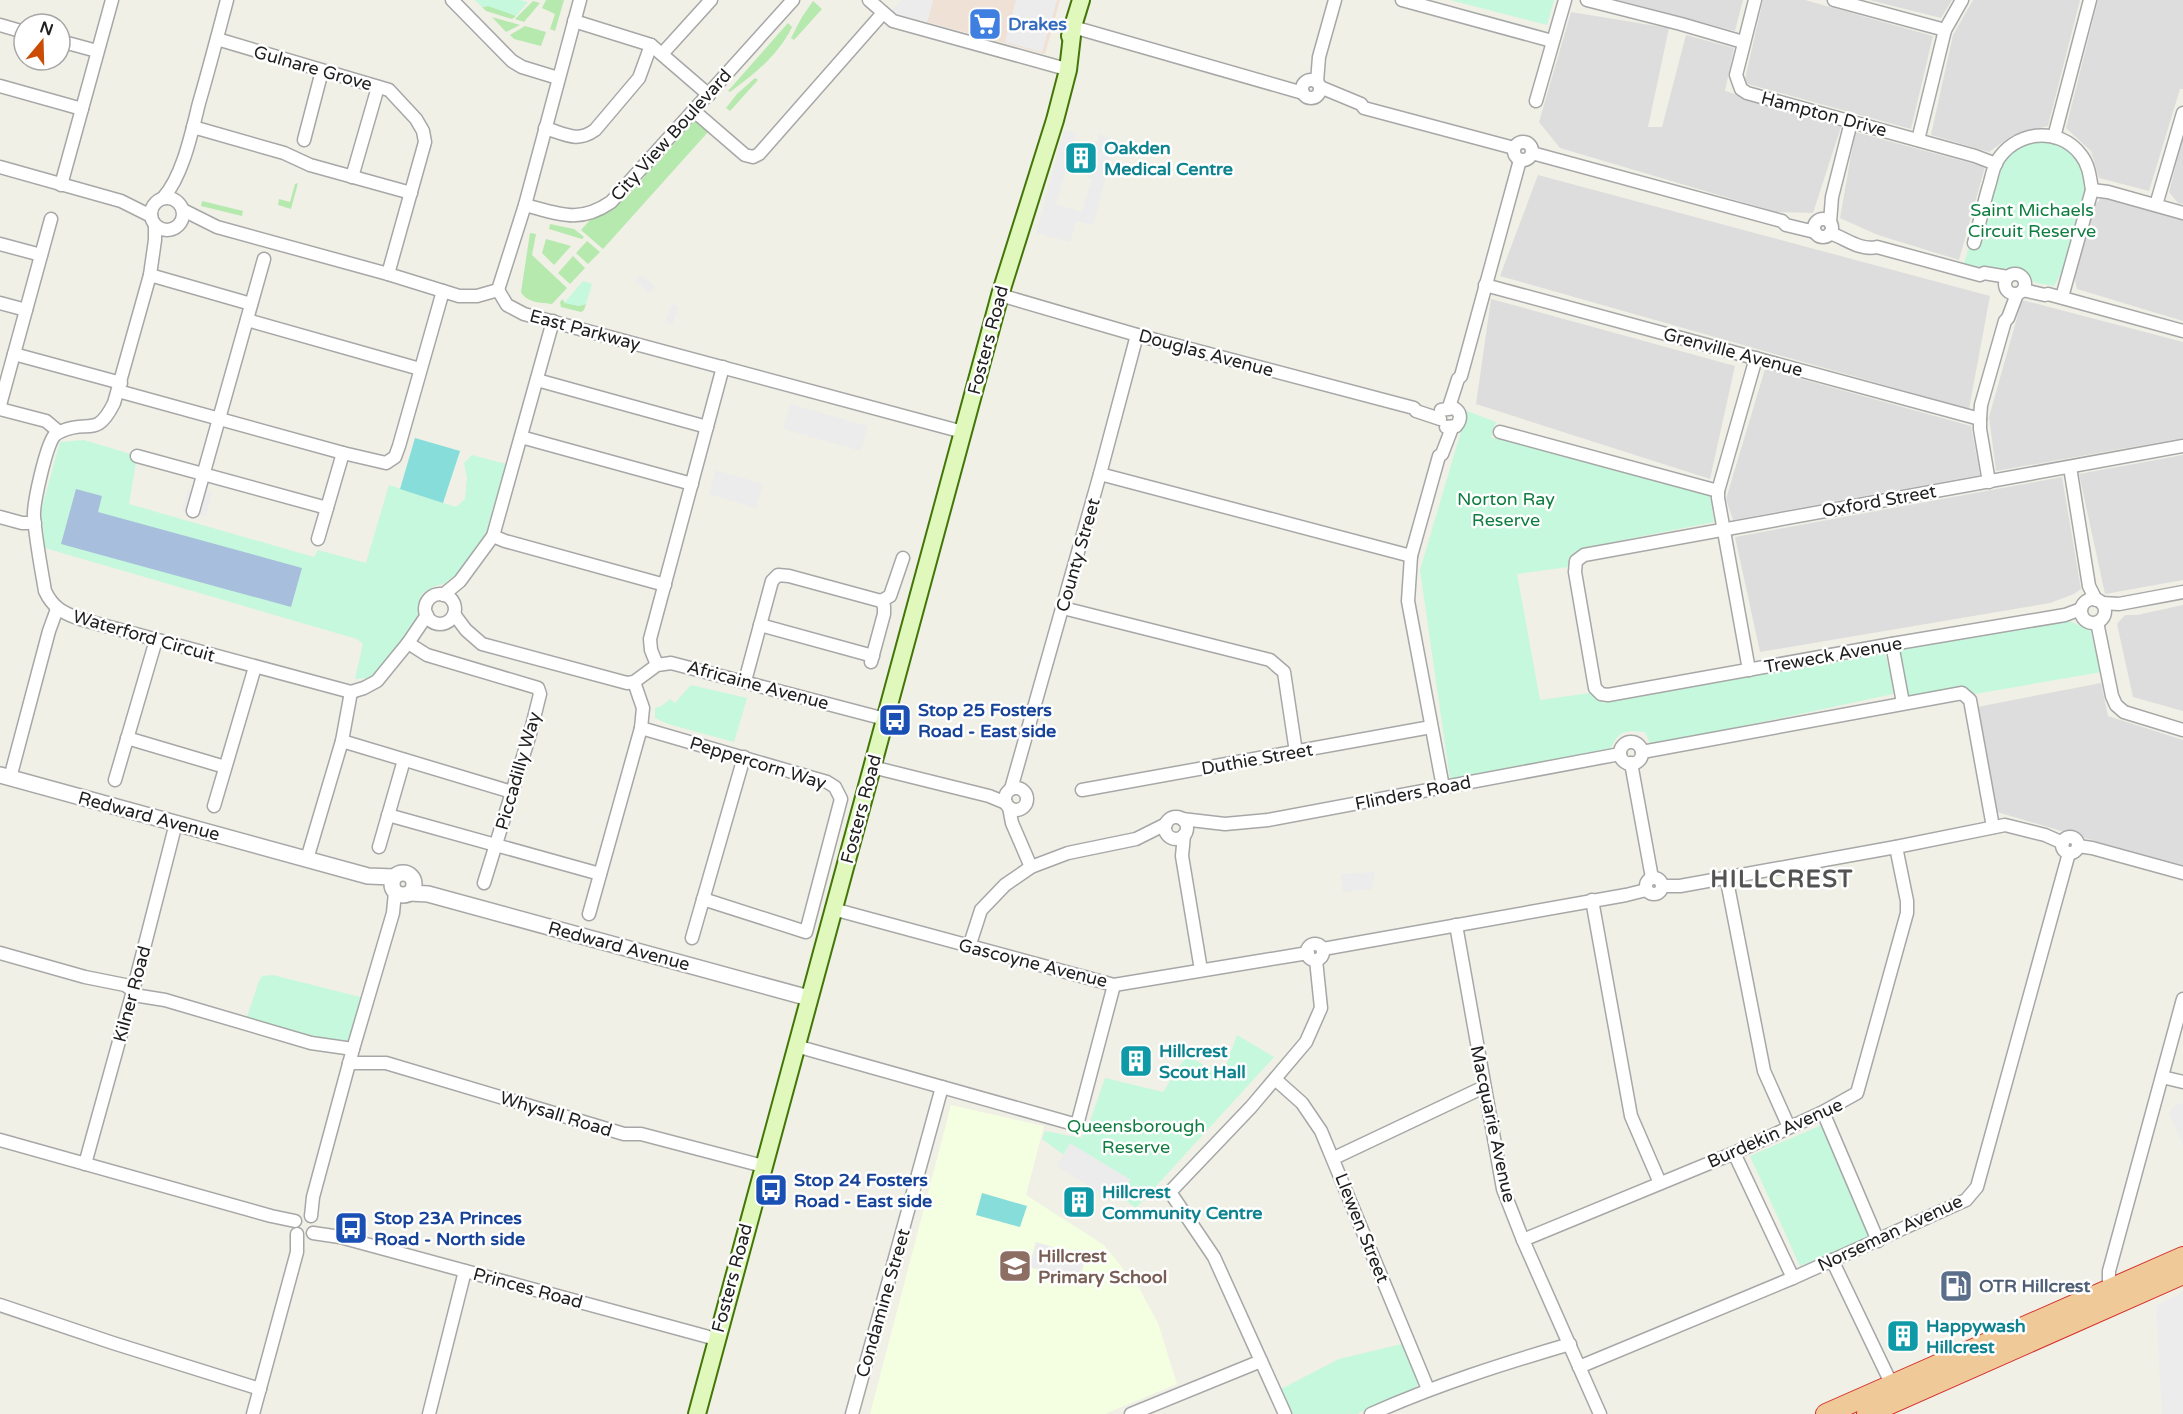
<svg xmlns="http://www.w3.org/2000/svg" width="2183" height="1414" viewBox="0 0 2183 1414" font-family="'Varela Round',sans-serif">
<style>
.residential{fill:#dedddd}
.commercial{fill:#f0e1d6}
.education{fill:#f4fee1}
.grass{fill:#b6e9ae}
.park{fill:#c5f8dc}
.pitch{fill:#87ddda}
.parking{fill:#ececec}
.water{fill:#a8bedd}
.lines{fill:none;stroke-linecap:round;stroke-linejoin:round}
.minor-casing{stroke:#a7a7a7;stroke-width:15}
.tertiary-casing{stroke:#a7a7a7;stroke-width:18}
.secondary-casing{stroke:#437608;stroke-width:20}
.trunk-casing{stroke:#d72d2a;stroke-width:22}
.minor{stroke:#fff;stroke-width:12}
.tertiary{stroke:#fff;stroke-width:15}
.secondary{stroke:#e0f8bc;stroke-width:16}
.trunk{stroke:#f0c999;stroke-width:20}
.labels{text-anchor:middle;dominant-baseline:central;stroke-width:5;stroke-linejoin:round;paint-order:stroke}
.shop-label{font-size:18px;font-weight:bold;fill:#366cbe;stroke:#fff;text-anchor:start}
.street-label{font-size:18px;fill:#202020;stroke:#fff}
.culture-label{font-size:18px;font-weight:bold;fill:#0d838f;stroke:#fff;text-anchor:start}
.park-label{font-size:18px;fill:#0e7d3f;stroke:#fff}
.transit-label{font-size:18px;font-weight:bold;fill:#164399;stroke:#fff;text-anchor:start}
.education-label{font-size:18px;font-weight:bold;fill:#785e54;stroke:#fff;text-anchor:start}
.service-label{font-size:18px;font-weight:bold;fill:#4e5e75;stroke:#fff;text-anchor:start}
.district-label{font-size:24px;font-weight:bold;letter-spacing:1.5px;fill:#535353;stroke:#fff}
</style>
<rect width="100%" height="100%" fill="#f0f0e6"/>
<g class="residential">
<polygon points="1618,0 1743,0 1735,31"/>
<polygon points="1763,0 1805,0 1933,36 1911,129 1744,83"/>
<polygon points="1869,0 1952,0 1941,18"/>
<polygon points="1973,0 2080,0 2048,126 2011,136 1989,152 1931,135 1953,35"/>
<polygon points="2098,0 2183,0 2183,89 2180,89 2149,191 2099,178 2091,151 2066,128"/>
<polygon points="1571,12 1669,28 1648,127 1662,127 1686,35 1734,48 1725,91 1841,127 1813,213 1776,212 1560,148 1539,122"/>
<polygon points="1855,132 1985,167 1959,260 1878,235 1840,218"/>
<polygon points="2183,136 2183,204 2178,203 2169,192"/>
<polygon points="1538,175 1990,296 1969,409 1500,276"/>
<polygon points="2103,196 2183,217 2183,321 2077,289 2074,276 2094,206"/>
<polygon points="1491,299 1735,366 1710,479 1476,404"/>
<polygon points="2022,300 2183,342 2183,438 1996,471 1989,417"/>
<polygon points="1765,369 1971,426 1980,475 1733,520 1726,499"/>
<polygon points="2183,455 2183,580 2105,594 2079,474"/>
<polygon points="2062,477 2081,589 2074,594 2050,603 1760,652 1735,537"/>
<polygon points="2183,605 2183,711 2133,697 2117,624 2125,615 2137,615"/>
<polygon points="2101,683 2108,716 2183,740 2183,867 1997,812 1977,707"/>
</g>
<polygon class="commercial" points="933,0 1060,0 1045,54 927,22"/>
<polygon class="education" points="951,1105 1044,1126 1026,1195 1104,1245 1139,1288 1158,1323 1177,1384 1105,1414 870,1414"/>
<g class="grass">
<polygon points="546,0 564,0 555,31 550,29 555,14 542,8"/>
<polygon points="533,1 540,3 524,22 515,19"/>
<polygon points="813,1 822,9 794,40 791,38 802,17"/>
<polygon points="488,6 512,14 516,16 512,19 486,11 482,7"/>
<polygon points="492,17 520,25 506,32"/>
<path d="M788,23L792,27C779,54 754,75 730,92L728,91Z"/>
<polygon points="525,26 546,32 541,46 514,39 510,35"/>
<polygon points="755,78 758,80 730,111 726,108 737,94"/>
<polygon points="690,122 696,122 708,132 603,249 581,230 590,220 606,213 620,198 626,198 645,176 645,171 648,168 654,167 680,137 680,132"/>
<polygon points="298,183 291,209 278,205 279,199 290,202 295,184"/>
<polygon points="202,201 243,211 242,216 201,206"/>
<polygon points="550,224 574,229 584,237 582,239 549,229"/>
<path d="M530,233L536,234L532,255L567,288L552,304C541,303 526,302 521,292Z"/>
<polygon points="546,239 571,246 554,265 542,253"/>
<polygon points="587,241 600,252 588,264 576,253"/>
<polygon points="573,256 585,268 570,284 558,273"/>
<polygon points="563,299 564,302 579,306 586,304 584,310 581,312 561,307 560,302"/>
</g>
<g class="park">
<polygon points="475,0 520,0 528,2 516,16 488,6 482,7"/>
<polygon points="1450,0 1554,0 1547,25"/>
<path d="M2041,141C2095,151 2088,188 2076,230C2070,250 2065,268 2054,286L2036,283L2019,271L1997,272L1964,264L1969,246L1978,248L2000,167C2010,151 2023,143 2041,141Z"/>
<polygon points="583,281 592,284 586,304 579,306 564,303"/>
<path d="M1467,411L1496,422L1491,437L1710,495L1714,522L1593,546L1577,552L1568,567L1517,574L1540,700L1590,693L1604,703L1884,651L1892,679L1893,694L1651,746L1645,732C1624,730 1619,730 1610,750L1450,779L1420,570Z"/>
<polygon points="84,440 137,456 129,504 314,557 318,550 366,563 389,485 456,507 465,499 467,478 464,463 472,455 506,464 485,536 459,572 444,584 435,586 421,594 419,612 413,629 370,678 355,679 363,644 357,639 45,548 41,511 60,442"/>
<polygon points="2067,620 2090,630 2101,672 1975,694 1962,689 1908,697 1897,647"/>
<polygon points="691,685 747,698 734,742 668,724 655,718 655,708 662,706 670,699 675,703"/>
<polygon points="273,975 368,999 353,1049 245,1023 259,981 262,976"/>
<polygon points="1237,1035 1274,1057 1136,1208 1042,1139 1045,1131 1081,1138 1089,1124 1105,1078 1163,1092 1187,1055 1222,1076"/>
<polygon points="1824,1124 1873,1236 1800,1266 1750,1156"/>
<polygon points="1402,1344 1419,1380 1416,1388 1357,1414 1293,1414 1281,1389 1339,1359"/>
</g>
<g class="pitch">
<polygon points="415,438 460,451 443,503 400,489"/>
<polygon points="982,1193 1027,1206 1020,1227 976,1215"/>
</g>
<g class="parking">
<polygon points="902,0 933,0 927,22 901,15 892,10"/>
<polygon points="1016,0 1057,0 1042,52 1005,42"/>
<polygon points="1064,130 1076,133 1056,204 1082,212 1092,179 1087,177 1099,134 1116,140 1093,225 1076,221 1070,242 1036,233"/>
<polygon points="640,275 655,286 650,293 635,281"/>
<polygon points="672,304 679,307 672,325 665,322"/>
<polygon points="790,404 868,426 861,451 783,429"/>
<polygon points="715,470 763,484 756,508 709,494"/>
<polygon points="188,489 204,493 205,490 212,492 206,517 182,511"/>
<polygon points="1375,872 1372,889 1343,892 1341,874"/>
<polygon points="2183,1103 2183,1146 2169,1113 2174,1106"/>
<polygon points="1070,1143 1131,1180 1111,1202 1100,1193 1057,1166"/>
<polygon points="1036,1242 1086,1257 1079,1282 1029,1267"/>
<polygon points="2183,1292 2183,1414 2162,1414 2156,1306"/>
</g>
<polygon class="water" points="76,489 102,496 98,512 302,568 291,607 61,544"/>
<g class="lines">
<defs>
<g id="minor">
<polyline points="452,0 512,61 522,67 558,78"/>
<polyline points="869,0 893,21 1059,67"/>
<polyline points="1402,0 1552,41"/>
<polyline points="1587,0 1681,24 1743,42"/>
<polyline points="1755,0 1736,75 1741,89 1747,93 1975,156 1996,164"/>
<polyline points="1834,0 1945,30"/>
<polyline points="574,21 651,45 709,95"/>
<polyline points="0,25 24,32"/>
<polyline points="1073,27 1303,93"/>
<polyline points="217,39 389,90 416,119 423,131 425,142 388,274"/>
<polyline points="60,41 97,51"/>
<polyline points="662,54 711,0"/>
<circle cx="1311" cy="89" r="9"/>
<polyline points="1317,82 1319,57 1335,0"/>
<polyline points="0,86 82,109"/>
<polyline points="1320,87 1361,104 1364,108 1514,148"/>
<polyline points="1536,101 1565,0"/>
<polyline points="694,111 745,155 753,157 759,154 883,13"/>
<polyline points="193,127 284,153 310,165 411,193"/>
<path d="M545,128C565,134 577,143 595,130L639,78L651,45"/>
<polyline points="2054,137 2090,0"/>
<polyline points="304,140 322,71"/>
<polyline points="1918,140 1945,30 1962,0"/>
<circle cx="1523" cy="151" r="9"/>
<polyline points="1532,153 1782,221 1786,225 1815,232"/>
<polyline points="0,167 121,201 151,216"/>
<polyline points="352,177 378,87"/>
<polyline points="61,185 112,0"/>
<polyline points="2092,190 2108,192 2183,213"/>
<circle cx="167" cy="214" r="16"/>
<path d="M163,198C183,176 192,131 199,103C209,69 218,34 227,0"/>
<path d="M525,205C559,214 579,224 611,202L793,0"/>
<polyline points="2156,205 2183,113"/>
<polyline points="183,210 217,227 388,274 459,296 477,296 498,290 507,305 524,314 963,432"/>
<circle cx="1823" cy="228" r="9"/>
<polyline points="1830,222 1832,197 1851,122"/>
<path d="M155,225V240L150,275L114,403C96,439 89,419 62,431C59,432 56,434 54,436C46,447 33,503 34,517C36,542 41,567 45,591C53,608 63,613 80,619L351,692L364,688L377,681L408,643L427,615"/>
<path d="M1830,233C1845,238 1860,251 1877,247L1980,275L1984,273L2008,277"/>
<path d="M1974,243C1979,225 1983,207 1988,189C1991,181 1992,171 1996,163C2013,131 2059,125 2081,155C2089,165 2090,177 2092,190L2062,297"/>
<polyline points="0,244 41,255"/>
<circle cx="2015" cy="284" r="10"/>
<polyline points="150,275 251,304"/>
<polyline points="1485,285 1980,419"/>
<polyline points="498,290 525,205 580,0"/>
<polyline points="2023,290 2045,295 2048,294 2183,331"/>
<polyline points="1000,295 1137,335 1414,408 1416,411 1440,419"/>
<polyline points="0,303 26,310"/>
<polyline points="247,320 420,369"/>
<polyline points="14,354 121,383"/>
<polyline points="537,380 707,427"/>
<polyline points="118,391 343,453 386,463 395,457 399,446 443,291"/>
<polyline points="0,405 51,219"/>
<polyline points="1449,407 1458,379 1461,376 1520,160"/>
<polyline points="0,409 46,421 59,432"/>
<path d="M1441,410L1454,408C1461,412 1462,419 1456,426L1446,427"/>
<polyline points="1500,432 1718,491"/>
<polyline points="521,437 692,484"/>
<polyline points="137,456 327,508"/>
<polyline points="2070,467 2089,586 2096,600"/>
<polyline points="1100,474 1411,556"/>
<polyline points="1989,482 1980,429 1980,419 1981,405 2005,321 2008,318 2017,294"/>
<polyline points="193,511 264,259"/>
<polyline points="0,517 22,523 35,523"/>
<polyline points="493,536 505,541 665,585"/>
<polyline points="318,539 343,453"/>
<circle cx="440" cy="609" r="15"/>
<polyline points="443,595 460,581 493,536 553,321"/>
<circle cx="2093" cy="611" r="12"/>
<polyline points="881,601 890,596 903,558"/>
<polyline points="2102,603 2119,604 2183,592"/>
<polyline points="1063,608 1270,660 1284,672 1296,752"/>
<polyline points="2081,609 2065,615 1892,644 1608,695 1601,694 1595,688 1575,572 1576,561 1584,555 2183,446"/>
<polyline points="454,614 466,630 482,644 627,683 634,682 657,665 671,663 885,719"/>
<polyline points="760,625 873,656"/>
<polyline points="2098,627 2112,696 2116,705 2124,712 2183,730"/>
<polyline points="408,643 427,655 538,688 540,694 530,734 484,883"/>
<polyline points="1892,644 1903,703"/>
<polyline points="657,665 651,650 650,639 723,367"/>
<polyline points="1749,670 1718,498 1718,491 1756,358"/>
<polyline points="745,681 772,581 778,575 789,576 881,601 884,606 884,614 871,662"/>
<polyline points="641,728 827,782 835,787 841,799 806,932 703,899"/>
<polyline points="127,738 225,767"/>
<polyline points="342,741 512,792"/>
<circle cx="1631" cy="753" r="11"/>
<polyline points="1642,752 1962,693 1970,700 1993,827"/>
<polyline points="1631,763 1652,878"/>
<polyline points="872,767 989,796 1006,803"/>
<polyline points="10,778 49,631 57,609"/>
<polyline points="115,780 156,640"/>
<polyline points="1443,787 1408,601 1411,556 1439,456 1442,454 1452,428"/>
<circle cx="1016" cy="799" r="11"/>
<polyline points="1011,789 1100,474 1137,335"/>
<polyline points="1082,790 1431,727"/>
<polyline points="214,806 255,667"/>
<polyline points="1009,807 1012,823 1031,867"/>
<polyline points="388,815 600,874"/>
<circle cx="1176" cy="828" r="11"/>
<polyline points="1182,819 1225,824 1268,820 1620,754"/>
<polyline points="1184,835 1182,856 1201,970"/>
<circle cx="2070" cy="845" r="8"/>
<polyline points="2078,846 2092,848 2183,873"/>
<polyline points="379,847 404,760"/>
<polyline points="307,859 342,741 351,692"/>
<polyline points="1726,876 1764,1071 1789,1127"/>
<circle cx="1654" cy="886" r="8"/>
<polyline points="1662,886 1680,886 1896,847 2005,825 2045,835 2063,843"/>
<polyline points="1592,900 1631,1116 1660,1183"/>
<polyline points="833,909 1114,985 1308,953"/>
<polyline points="589,914 641,728 643,708 634,682"/>
<polyline points="1456,925 1503,1189 1523,1240 1600,1414"/>
<polyline points="692,938 744,757"/>
<circle cx="1315" cy="952" r="8"/>
<polyline points="969,947 981,910 1005,885 1031,867 1068,853 1136,839 1166,824"/>
<polyline points="1323,949 1626,895 1646,890"/>
<polyline points="0,953 85,977 125,985 140,996 165,1000 311,1043 353,1049"/>
<polyline points="796,1046 1077,1125 1114,985"/>
<polyline points="349,1063 386,1063 624,1134 641,1134 763,1166"/>
<polyline points="2162,1077 2183,1082"/>
<polyline points="1275,1079 1302,1103 1321,1131 1428,1389"/>
<polyline points="1823,1112 1878,1241"/>
<polyline points="0,1140 271,1216 295,1221"/>
<polyline points="1734,1153 1793,1278"/>
<polyline points="1334,1158 1484,1087"/>
<polyline points="85,1164 133,991 176,823"/>
<polyline points="311,1216 313,1197 353,1049 393,913 395,892"/>
<polyline points="313,1233 340,1237 716,1339"/>
<polyline points="1523,1240 1734,1153 1823,1112 1857,1093 1907,913 1907,901 1896,847"/>
<polyline points="1832,1260 1892,1385"/>
<polyline points="2109,1289 2109,1271 2183,999"/>
<polyline points="0,1305 113,1343 260,1389"/>
<polyline points="1579,1367 1793,1278 1966,1200 1977,1187 2069,853"/>
<polyline points="253,1414 297,1252 297,1234"/>
<polyline points="429,1414 465,1271"/>
<polyline points="852,1414 942,1087"/>
<polyline points="1131,1414 1261,1361"/>
<polyline points="1285,1414 1214,1257 1170,1192 1251,1107 1306,1042 1321,1008 1316,960"/>
<path d="M1371,1414C1436,1385 1502,1364 1570,1344"/>
</g>
<g id="tertiary">
<polyline points="0,775 368,876 394,877"/>
<circle cx="403" cy="884" r="11"/>
<polyline points="410,893 428,894 809,998"/>
</g>
<g id="secondary">
<polyline points="1070,36 1081,0"/>
<polyline points="697,1414 1000,295 1055,120 1068,70 1073,27"/>
</g>
<g id="trunk">
<polyline points="1826,1414 2183,1257"/>
<polyline points="1867,1414 2183,1274"/>
</g>
</defs>
<use href="#minor" class="minor-casing"/>
<use href="#tertiary" class="tertiary-casing"/>
<use href="#secondary" class="secondary-casing"/>
<use href="#trunk" class="trunk-casing"/>
<use href="#minor" class="minor"/>
<use href="#tertiary" class="tertiary"/>
<use href="#secondary" class="secondary"/>
<use href="#trunk" class="trunk"/>
</g>
<defs>
<symbol id="supermarket-square" viewBox="-11 -11 22 22"><rect x="-9" y="-9" width="18" height="18" rx="4" fill="#3f7fe0" stroke="#fff"/><path d="M-6-5.5h2.5l.6 2H6L4.5 2H-2.5L-4.4-4H-6ZM-1.5 3.2a1.3 1.3 0 1 0 .1 0ZM3 3.2a1.3 1.3 0 1 0 .1 0Z" fill="#fff"/></symbol>
<symbol id="building-square" viewBox="-11 -11 22 22"><rect x="-9" y="-9" width="18" height="18" rx="4" fill="#0f9aa8" stroke="#fff"/><path d="M-4-6H4V6H1V3H-1V6H-4ZM-2.5-4.3h1.7v1.8h-1.7ZM.8-4.3h1.7v1.8H.8ZM-2.5-1h1.7V.8h-1.7ZM.8-1h1.7V.8H.8Z" fill="#fff"/></symbol>
<symbol id="bus-square" viewBox="-11 -11 22 22"><rect x="-9" y="-9" width="18" height="18" rx="4" fill="#1a4fb4" stroke="#fff"/><path d="M-5-6H5V4H4V6H2V4H-2V6H-4V4H-5ZM-3.5-4V0h7V-4ZM-3.5 1.2v1.5H-2V1.2ZM2 1.2v1.5H3.5V1.2Z" fill="#fff"/></symbol>
<symbol id="school-square" viewBox="-11 -11 22 22"><rect x="-9" y="-9" width="18" height="18" rx="4" fill="#8d6e63" stroke="#fff"/><path d="M0-5L7-2L0 1L-7-2ZM-4 1L0 2.5L4 1V4Q0 6-4 4Z" fill="#fff"/></symbol>
<symbol id="fuel-square" viewBox="-11 -11 22 22"><rect x="-9" y="-9" width="18" height="18" rx="4" fill="#5c6f8a" stroke="#fff"/><path d="M-5.5-6h7V0h2V4h1.3V-2.5L3-4.5l.8-.8L6-3V5H2.5V1h-1V6h-7ZM-4.2-4.7v3.2H.2V-4.7Z" fill="#fff"/></symbol>
</defs>
<g fill-rule="evenodd">
<use href="#supermarket-square" x="966" y="5" width="38" height="38"/>
<use href="#building-square" x="1062" y="139" width="38" height="38"/>
<use href="#bus-square" x="876" y="701" width="38" height="38"/>
<use href="#building-square" x="1117" y="1042" width="38" height="38"/>
<use href="#bus-square" x="752" y="1171" width="38" height="38"/>
<use href="#building-square" x="1060" y="1183" width="38" height="38"/>
<use href="#bus-square" x="332" y="1209" width="38" height="38"/>
<use href="#school-square" x="996" y="1247" width="38" height="38"/>
<use href="#fuel-square" x="1937" y="1267" width="38" height="38"/>
<use href="#building-square" x="1884" y="1317" width="38" height="38"/>
</g>
<g class="labels">
<g class="shop-label">
<text x="1008" y="24">Drakes</text>
</g>
<g class="street-label">
<text transform="translate(313 68) rotate(16)">Gulnare Grove</text>
<text transform="translate(1824 114) rotate(15)">Hampton Drive</text>
<text transform="translate(671 135) rotate(-48)">City View Boulevard</text>
<text transform="translate(585 330) rotate(15)">East Parkway</text>
<text transform="translate(988 340) rotate(-75)">Fosters Road</text>
<text transform="translate(1733 352) rotate(15)">Grenville Avenue</text>
<text transform="translate(1206 353) rotate(15)">Douglas Avenue</text>
<text transform="translate(1879 501) rotate(-10)">Oxford Street</text>
<text transform="translate(1078 555) rotate(-74)">County Street</text>
<text transform="translate(144 636) rotate(16)">Waterford Circuit</text>
<text transform="translate(1833 655) rotate(-10)">Treweck Avenue</text>
<text transform="translate(758 685) rotate(15)">Africaine Avenue</text>
<text transform="translate(1257 759) rotate(-10)">Duthie Street</text>
<text transform="translate(758 763) rotate(17)">Peppercorn Way</text>
<text transform="translate(518 771) rotate(-74)">Piccadilly Way</text>
<text transform="translate(1413 793) rotate(-11)">Flinders Road</text>
<text transform="translate(861 809) rotate(-75)">Fosters Road</text>
<text transform="translate(149 816) rotate(15)">Redward Avenue</text>
<text transform="translate(619 946) rotate(15)">Redward Avenue</text>
<text transform="translate(1033 963) rotate(14)">Gascoyne Avenue</text>
<text transform="translate(132 994) rotate(-75)">Kilner Road</text>
<text transform="translate(556 1114) rotate(17)">Whysall Road</text>
<text transform="translate(1493 1124) rotate(78)">Macquarie Avenue</text>
<text transform="translate(1775 1133) rotate(-24)">Burdekin Avenue</text>
<text transform="translate(1362 1228) rotate(68)">Llewen Street</text>
<text transform="translate(1890 1233) rotate(-25)">Norseman Avenue</text>
<text transform="translate(732 1278) rotate(-75)">Fosters Road</text>
<text transform="translate(528 1288) rotate(15)">Princes Road</text>
<text transform="translate(883 1303) rotate(-74)">Condamine Street</text>
</g>
<g class="culture-label">
<text x="1104" y="148">Oakden<tspan x="1104" dy="21">Medical Centre</tspan></text>
<text x="1159" y="1051">Hillcrest<tspan x="1159" dy="21">Scout Hall</tspan></text>
<text x="1102" y="1192">Hillcrest<tspan x="1102" dy="21">Community Centre</tspan></text>
<text x="1926" y="1326">Happywash<tspan x="1926" dy="21">Hillcrest</tspan></text>
</g>
<g class="park-label">
<text x="2032" y="210">Saint Michaels<tspan x="2032" dy="21">Circuit Reserve</tspan></text>
<text x="1506" y="499">Norton Ray<tspan x="1506" dy="21">Reserve</tspan></text>
<text x="1136" y="1126">Queensborough<tspan x="1136" dy="21">Reserve</tspan></text>
</g>
<g class="transit-label">
<text x="918" y="710">Stop 25 Fosters<tspan x="918" dy="21">Road - East side</tspan></text>
<text x="794" y="1180">Stop 24 Fosters<tspan x="794" dy="21">Road - East side</tspan></text>
<text x="374" y="1218">Stop 23A Princes<tspan x="374" dy="21">Road - North side</tspan></text>
</g>
<g class="education-label">
<text x="1038" y="1256">Hillcrest<tspan x="1038" dy="21">Primary School</tspan></text>
</g>
<g class="service-label">
<text x="1979" y="1286">OTR Hillcrest</text>
</g>
<g class="district-label">
<text x="1782" y="879">HILLCREST</text>
</g>
</g>
<g transform="translate(42 42) rotate(19)"><circle r="28" fill="#ffffff" stroke="#a6a6a6" stroke-width="1.5"/>
<path d="M0-4.5L10 22L0 15L-10 22Z" fill="#cb4c05"/>
<text y="-9" font-size="16" font-weight="bold" text-anchor="middle" fill="#202020">N</text>
</g>
</svg>
